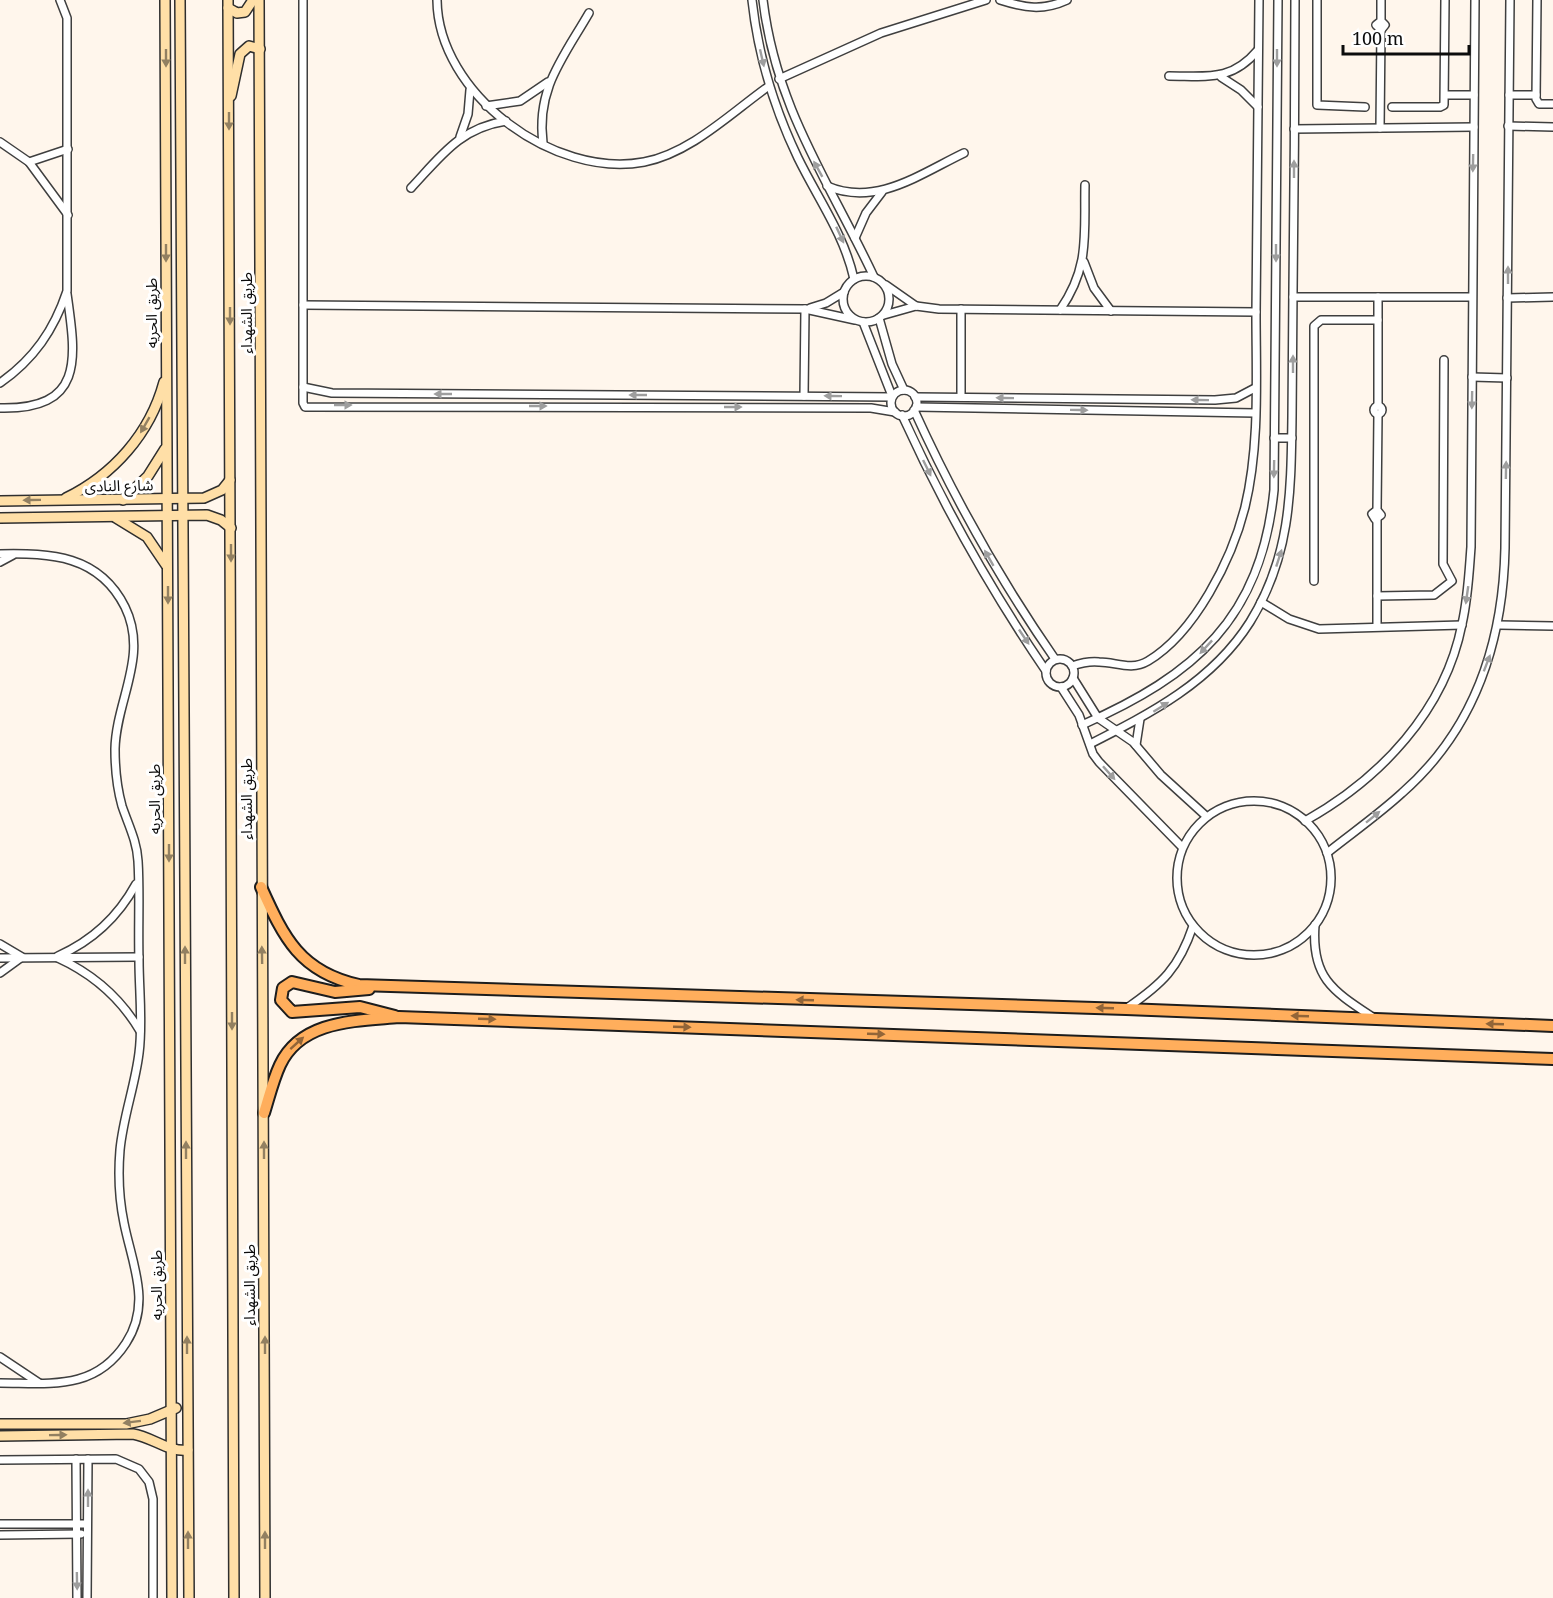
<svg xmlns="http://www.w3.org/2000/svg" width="1553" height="1598" viewBox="0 0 1553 1598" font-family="'Noto Serif','Noto Sans Arabic',serif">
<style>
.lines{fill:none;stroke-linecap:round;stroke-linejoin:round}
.street-casing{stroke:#3f3f3f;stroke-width:10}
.secondary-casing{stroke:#2e2e2e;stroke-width:12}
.primary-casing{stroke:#1d1d1d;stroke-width:14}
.street{stroke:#fff;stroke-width:7}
.secondary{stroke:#ffdfa7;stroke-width:9}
.primary{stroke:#ffae5c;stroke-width:10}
.oneway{fill:#928061}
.oneway2{fill:#9e9e9e}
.oneway3{fill:#926538}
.labels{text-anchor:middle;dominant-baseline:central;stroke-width:6;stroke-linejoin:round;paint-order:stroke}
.street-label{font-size:15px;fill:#0c0c0c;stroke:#fff}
</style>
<rect width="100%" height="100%" fill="#fff6ec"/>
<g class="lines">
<defs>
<g id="street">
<polyline points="303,0 303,403 305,407 871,408 895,412"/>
<path d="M437,0C438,94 554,179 644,162C691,153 732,112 769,86"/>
<path d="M752,0C758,55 774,108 798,158C818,199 844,234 854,279"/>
<path d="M763,0C776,109 829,181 874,277"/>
<path d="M1000,0C1025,8 1043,11 1067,0"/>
<polyline points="1317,0 1317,105 1365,107"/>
<polyline points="1537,0 1536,99 1539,104 1553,104"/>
<polyline points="1381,21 1376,25 1381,30 1385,25 1381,21 1381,0"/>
<path d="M1169,76C1207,76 1231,82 1258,50"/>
<polyline points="1221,77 1241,90 1258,107"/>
<polyline points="779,79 881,33 986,0"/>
<polyline points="1445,95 1474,95"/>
<polyline points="1509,95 1536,95"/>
<polyline points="486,106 520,101 548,82"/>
<polyline points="1392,107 1440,107 1444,105 1445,0"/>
<polyline points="1508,126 1553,127"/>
<polyline points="1380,128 1381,30"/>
<polyline points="1294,129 1474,127"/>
<polyline points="460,137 468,114 470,90"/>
<polyline points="0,142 29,162 68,215"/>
<path d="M543,143C536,89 563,58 589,13"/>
<polyline points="29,162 68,149"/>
<path d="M827,186C876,207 920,174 964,153"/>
<path d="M411,188C441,156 460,128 506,121"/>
<polyline points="855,238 866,213 882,192"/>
<polyline points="1084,262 1094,288 1111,311"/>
<circle cx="866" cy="299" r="23"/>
<polyline points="886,285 916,306"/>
<polyline points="1293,297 1472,297"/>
<polyline points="1507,298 1553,297"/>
<polyline points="303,305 805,309 855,320"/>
<polyline points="810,308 826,303 844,292"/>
<polyline points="961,309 961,397"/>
<path d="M1060,310C1090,267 1084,235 1085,185"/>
<polyline points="884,315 916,306 939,309 1256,312"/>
<polyline points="879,318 892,364 904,390"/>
<polyline points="863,322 892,396"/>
<polyline points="1472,377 1507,378"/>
<path d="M0,383C34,359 54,330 67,291V18L60,0"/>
<polyline points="303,387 332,393 892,397"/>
<circle cx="904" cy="403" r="13"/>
<polyline points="804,396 805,309"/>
<polyline points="915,397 1215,400 1236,398 1255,388"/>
<polyline points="1378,406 1378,297"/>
<circle cx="1378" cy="410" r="4"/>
<polyline points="916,407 1255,413"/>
<path d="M0,408C85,410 76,358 67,294"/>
<path d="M914,410C954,498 1000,580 1055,659"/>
<path d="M902,415C943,505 990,589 1046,671"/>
<polyline points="1274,438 1292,438"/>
<polyline points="1377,510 1372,514 1375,519 1381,515 1377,510 1378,414"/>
<path d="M0,554C51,553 99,555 125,607C149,656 116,700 115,749C115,768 117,788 122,806C128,824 137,841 138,861C140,893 138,927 139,960C139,990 143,1023 139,1053C135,1086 123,1117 120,1150C118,1174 119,1199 124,1223C132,1264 152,1303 126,1343C95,1391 50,1383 0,1383"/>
<polyline points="0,562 13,555"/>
<polyline points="1314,581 1314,326 1321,320 1378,320"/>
<polyline points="1377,596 1434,595 1452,581 1443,564 1444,360"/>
<polyline points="1261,602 1289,619 1319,629 1462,625"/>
<polyline points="1499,625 1553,626"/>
<polyline points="1377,626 1377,519"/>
<circle cx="1060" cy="673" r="14"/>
<path d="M1072,666C1081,663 1090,661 1099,662C1116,662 1131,671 1148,661C1195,633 1232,559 1245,507C1260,445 1256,376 1256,313C1257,209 1258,104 1259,0"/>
<polyline points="1073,678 1098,718 1133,742 1161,775 1206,816"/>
<polyline points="1061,687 1079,715 1093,754 1099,762 1182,847"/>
<path d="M1082,725C1195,675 1261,619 1274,490L1278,0"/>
<path d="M1090,744C1151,713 1212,682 1250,622C1291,556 1291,492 1292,417C1292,374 1293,332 1293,290C1294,193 1295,97 1295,0"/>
<polyline points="1136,745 1140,719"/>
<circle cx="1254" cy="878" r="77"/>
<path d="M1305,821C1380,779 1445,711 1462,624C1468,598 1469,573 1471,547L1475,0"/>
<path d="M1327,853C1352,833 1378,815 1402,793C1475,729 1503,642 1505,548L1510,0"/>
<path d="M1315,925C1311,978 1333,991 1374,1018"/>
<polyline points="0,944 22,957 0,973"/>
<path d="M58,956C92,941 118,917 136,884"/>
<polyline points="0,958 139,957"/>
<path d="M58,958C93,974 120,997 140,1031"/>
<path d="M1127,1008C1162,984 1179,968 1193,926"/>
<polyline points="0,1357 39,1383"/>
<polyline points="76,1459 77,1598"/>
<polyline points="0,1460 116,1459 139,1469 149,1482 153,1499 153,1598"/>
<polyline points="0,1524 87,1524"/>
<polyline points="0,1535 81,1534"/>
<polyline points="87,1598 88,1459"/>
</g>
<g id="secondary">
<polyline points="165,0 172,1598"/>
<polyline points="180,0 189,1598"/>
<polyline points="228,0 234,1598"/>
<polyline points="259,0 265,1598"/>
<polyline points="228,8 237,13 245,12 253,0"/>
<polyline points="231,96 240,54 249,46 260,49"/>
<path d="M66,498C113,475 150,434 164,382"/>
<polyline points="123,500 148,476 165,449"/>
<polyline points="0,501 204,498 222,490 230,480"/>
<polyline points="0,518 207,515 221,520 231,528"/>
<polyline points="116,518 147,537 166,565"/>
<polyline points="0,1424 126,1424 150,1419 176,1408"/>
<path d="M0,1436L133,1434C152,1437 170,1453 188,1450"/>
</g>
<g id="primary">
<path d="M261,887C284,938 300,972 359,985L1126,1009L1553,1026"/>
<polyline points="369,989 335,992 292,982 283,988 281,1000 292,1012 360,1007 395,1016"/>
<path d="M264,1113C269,1097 273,1080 280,1065C301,1020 356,1021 399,1017L1553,1059"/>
</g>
</defs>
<use href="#street" class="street-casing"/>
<use href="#secondary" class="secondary-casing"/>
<use href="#primary" class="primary-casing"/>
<use href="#street" class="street"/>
<use href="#secondary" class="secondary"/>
<use href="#primary" class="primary"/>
</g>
<defs><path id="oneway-solid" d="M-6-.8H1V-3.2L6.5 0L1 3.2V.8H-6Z" transform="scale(1.5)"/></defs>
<g class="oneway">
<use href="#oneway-solid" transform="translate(166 58) rotate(90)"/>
<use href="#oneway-solid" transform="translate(229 121) rotate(90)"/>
<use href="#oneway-solid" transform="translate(166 253) rotate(90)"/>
<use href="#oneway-solid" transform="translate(230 316) rotate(90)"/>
<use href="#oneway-solid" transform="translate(145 425) rotate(120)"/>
<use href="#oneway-solid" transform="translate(32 500) rotate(179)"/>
<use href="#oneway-solid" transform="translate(231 553) rotate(90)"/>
<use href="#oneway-solid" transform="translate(168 595) rotate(90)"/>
<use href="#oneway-solid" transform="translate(169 853) rotate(90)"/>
<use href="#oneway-solid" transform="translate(185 955) rotate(-90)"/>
<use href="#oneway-solid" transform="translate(262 955) rotate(-91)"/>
<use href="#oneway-solid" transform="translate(232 1021) rotate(90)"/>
<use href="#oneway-solid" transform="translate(186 1150) rotate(-90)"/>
<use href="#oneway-solid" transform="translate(264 1150) rotate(-90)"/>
<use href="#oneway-solid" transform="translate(187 1345) rotate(-90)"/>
<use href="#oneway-solid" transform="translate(265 1345) rotate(-90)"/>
<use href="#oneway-solid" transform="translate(132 1422) rotate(173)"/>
<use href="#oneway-solid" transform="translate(58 1435) rotate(-1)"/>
<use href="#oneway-solid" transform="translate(188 1540) rotate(-90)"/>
<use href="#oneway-solid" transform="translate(265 1540) rotate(-90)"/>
</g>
<g class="oneway2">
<use href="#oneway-solid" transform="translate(762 58) rotate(77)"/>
<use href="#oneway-solid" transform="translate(1277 58) rotate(90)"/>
<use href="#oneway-solid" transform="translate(1473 163) rotate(91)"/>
<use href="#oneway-solid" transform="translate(818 169) rotate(-119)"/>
<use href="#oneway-solid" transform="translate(1294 169) rotate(-90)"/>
<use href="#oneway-solid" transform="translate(840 235) rotate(65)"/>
<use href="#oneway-solid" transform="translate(1276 253) rotate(90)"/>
<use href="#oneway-solid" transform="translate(1508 275) rotate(-90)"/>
<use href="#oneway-solid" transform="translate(1293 364) rotate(-90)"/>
<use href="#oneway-solid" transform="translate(443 394) rotate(-180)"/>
<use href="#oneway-solid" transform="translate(638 395) rotate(-180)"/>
<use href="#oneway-solid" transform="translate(833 396) rotate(-179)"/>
<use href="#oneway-solid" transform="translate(1005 398) rotate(-179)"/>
<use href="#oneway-solid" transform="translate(1200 400) rotate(-179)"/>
<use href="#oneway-solid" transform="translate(1472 400) rotate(91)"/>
<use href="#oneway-solid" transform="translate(343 405)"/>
<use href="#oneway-solid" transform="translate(538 406)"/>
<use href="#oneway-solid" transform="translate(733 407)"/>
<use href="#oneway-solid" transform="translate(1079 410) rotate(1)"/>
<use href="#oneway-solid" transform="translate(927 468) rotate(64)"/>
<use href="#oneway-solid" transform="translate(1274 469) rotate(91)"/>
<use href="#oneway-solid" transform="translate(1506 470) rotate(-89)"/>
<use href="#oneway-solid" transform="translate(989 558) rotate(-120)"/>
<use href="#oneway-solid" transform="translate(1279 558) rotate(-72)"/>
<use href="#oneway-solid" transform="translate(1467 595) rotate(98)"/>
<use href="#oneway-solid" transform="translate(1024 637) rotate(56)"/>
<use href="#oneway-solid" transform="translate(1206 647) rotate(133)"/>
<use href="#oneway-solid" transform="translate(1487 663) rotate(-69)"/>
<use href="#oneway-solid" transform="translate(1161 707) rotate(-32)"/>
<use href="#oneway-solid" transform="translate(1109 773) rotate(48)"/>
<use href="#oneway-solid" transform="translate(1373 817) rotate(-39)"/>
<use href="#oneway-solid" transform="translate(88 1498) rotate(-90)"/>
<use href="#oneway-solid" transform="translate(77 1581) rotate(89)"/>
</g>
<g class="oneway3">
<use href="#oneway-solid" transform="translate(805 1000) rotate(-178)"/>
<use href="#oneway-solid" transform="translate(1105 1008) rotate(-178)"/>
<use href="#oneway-solid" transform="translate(1300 1016) rotate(-178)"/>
<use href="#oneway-solid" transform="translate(487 1019) rotate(2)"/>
<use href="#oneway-solid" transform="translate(1495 1024) rotate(-178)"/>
<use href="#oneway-solid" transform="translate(682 1027) rotate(2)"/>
<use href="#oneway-solid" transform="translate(876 1034) rotate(2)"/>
<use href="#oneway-solid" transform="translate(297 1043) rotate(-42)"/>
</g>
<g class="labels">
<g class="street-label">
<text transform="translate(151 313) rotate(-90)">طريق الحريه</text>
<text transform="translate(246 313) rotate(-90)">طريق الشهداء</text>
<text transform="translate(119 485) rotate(-1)">شارع النادى</text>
<text transform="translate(154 799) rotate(-90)">طريق الحريه</text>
<text transform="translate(246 799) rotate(-90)">طريق الشهداء</text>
<text transform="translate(156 1285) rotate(-90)">طريق الحريه</text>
<text transform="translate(249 1285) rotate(-90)">طريق الشهداء</text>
</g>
</g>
<path d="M1343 45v9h126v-9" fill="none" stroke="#0c0c0c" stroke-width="3"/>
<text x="1352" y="45" font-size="18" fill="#0c0c0c" stroke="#ffffff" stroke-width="4.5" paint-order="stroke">100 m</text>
</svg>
